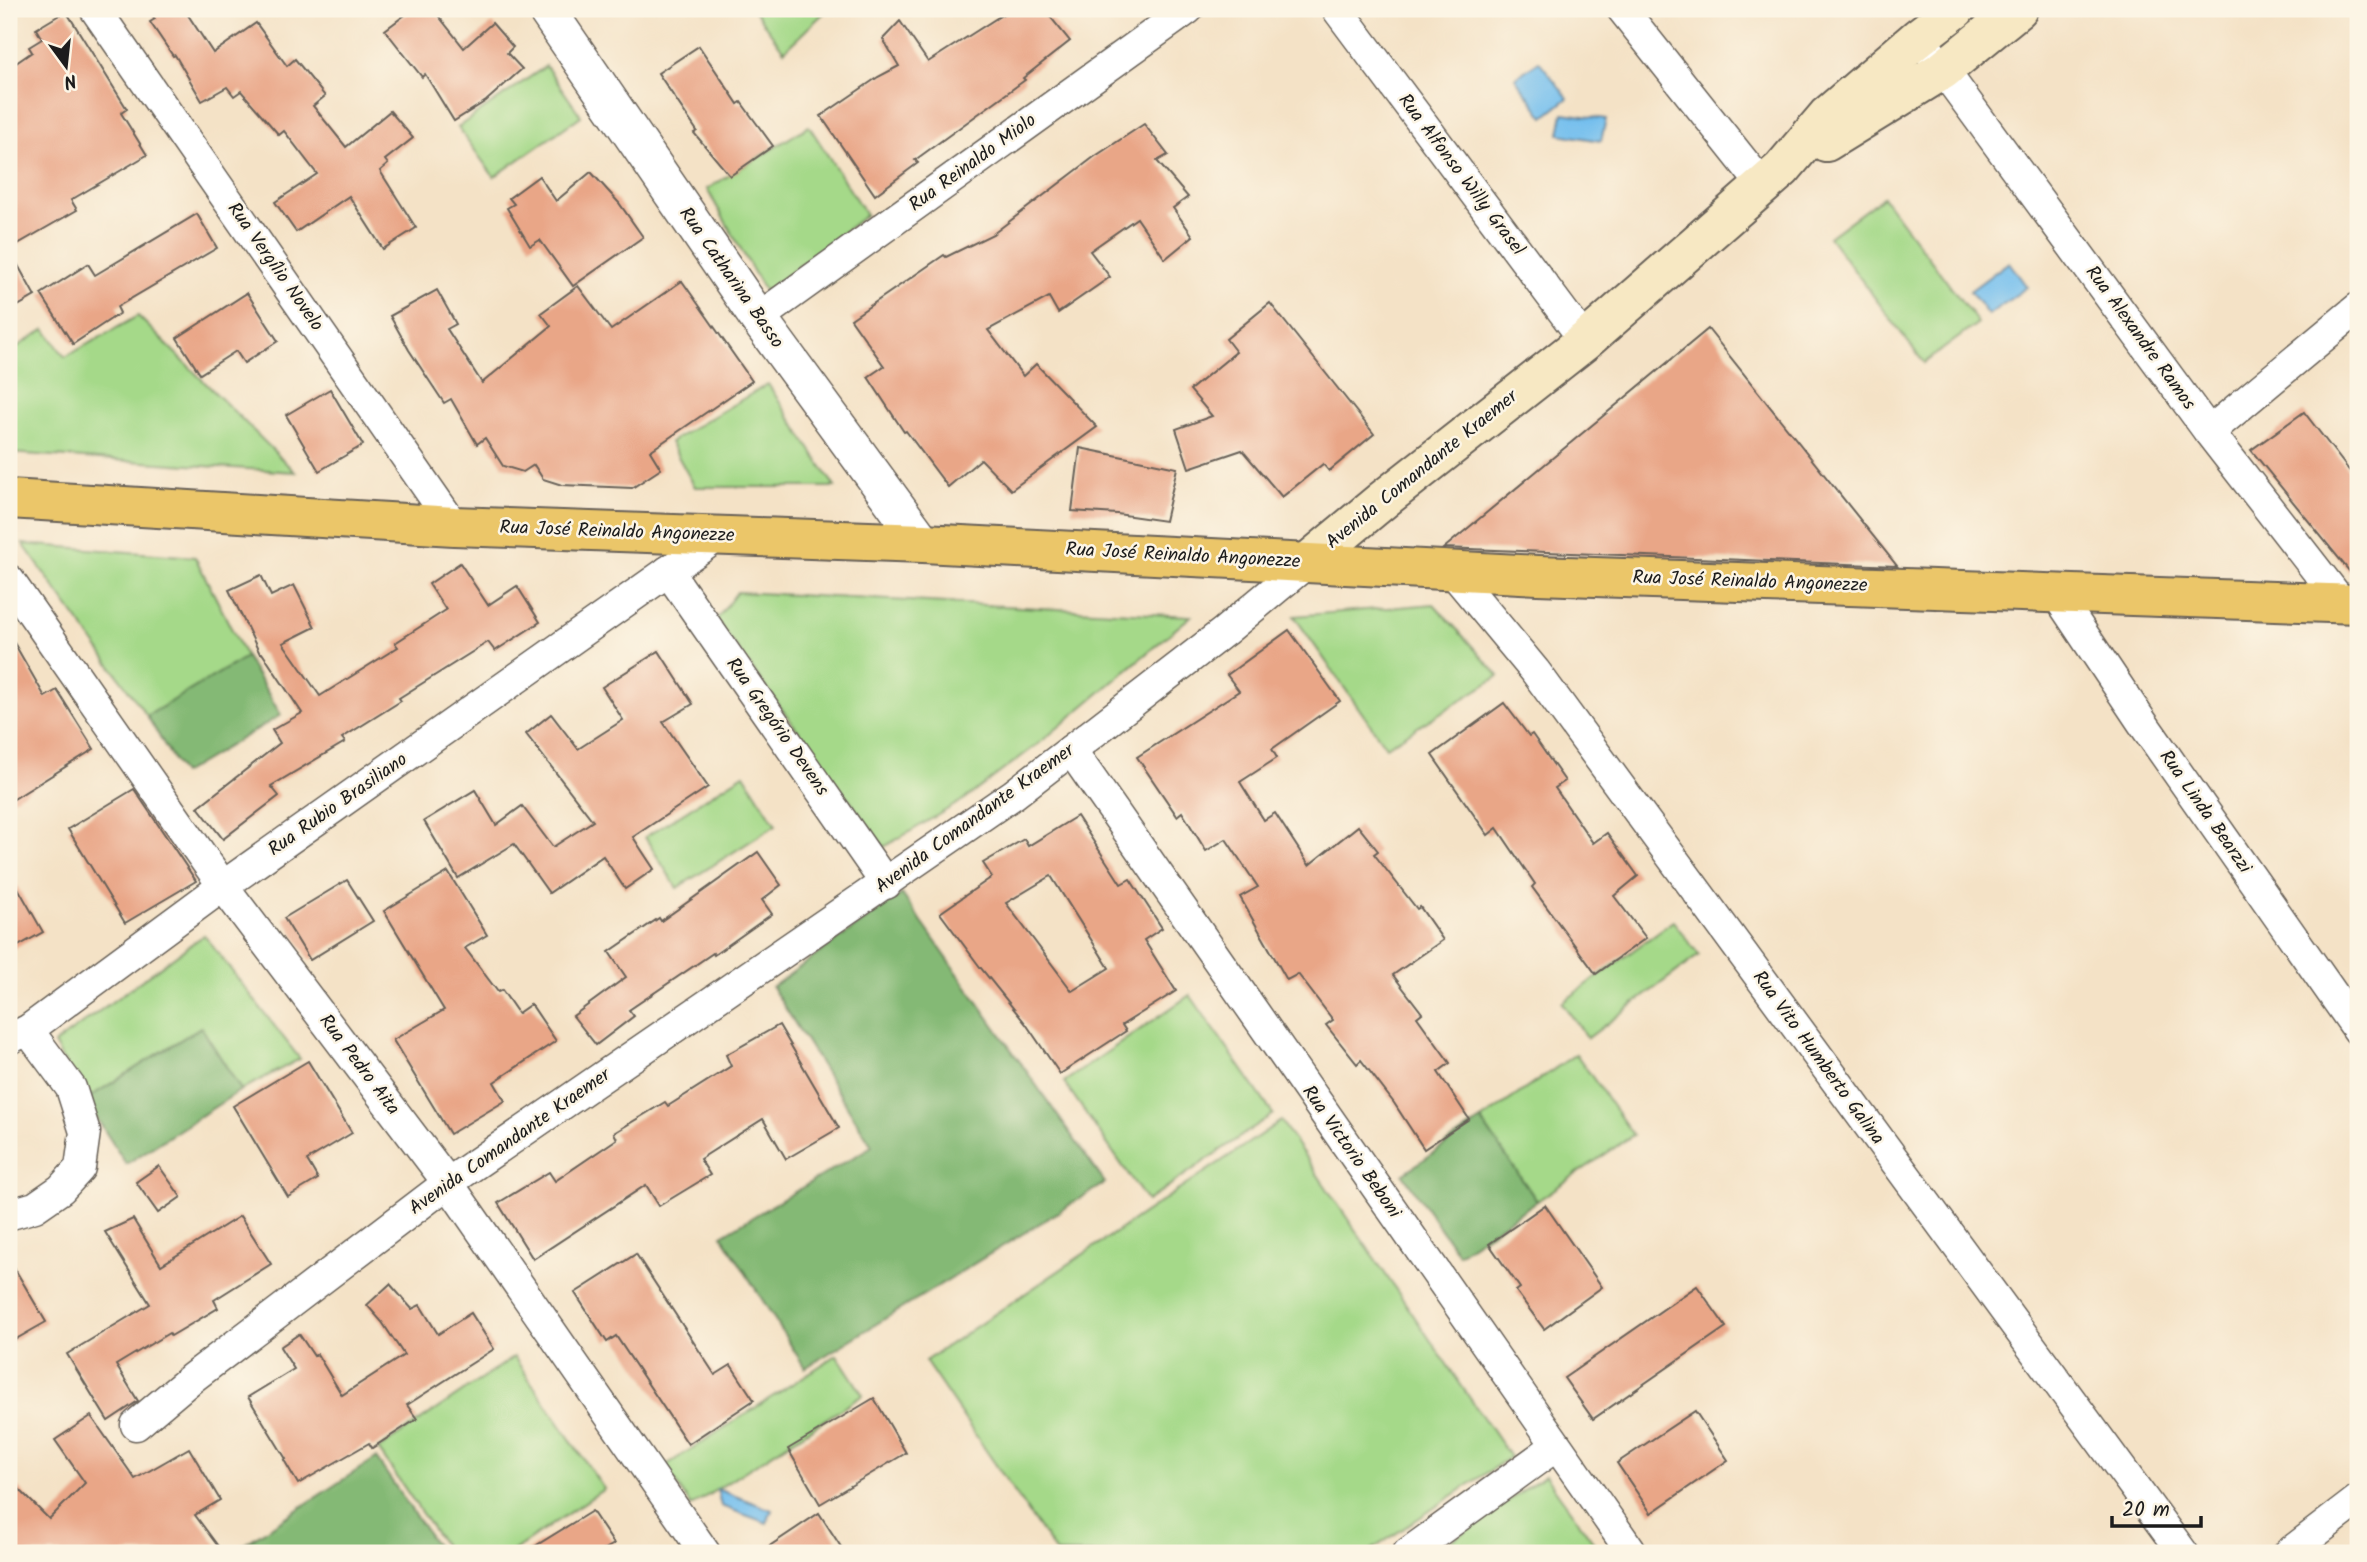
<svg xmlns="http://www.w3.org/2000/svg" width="2367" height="1562" viewBox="0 0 2367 1562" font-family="Kalam,sans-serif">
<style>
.green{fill:#a5d989;stroke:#607a52;stroke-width:2}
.forest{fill:#84b975;stroke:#506a48;stroke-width:2}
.water{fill:#74bfee;stroke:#486e85;stroke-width:2}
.building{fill:#e9a687;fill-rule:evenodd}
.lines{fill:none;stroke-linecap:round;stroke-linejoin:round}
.minor-casing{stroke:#686158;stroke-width:33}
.tertiary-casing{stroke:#686158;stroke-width:40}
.secondary-casing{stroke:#686158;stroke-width:42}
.primary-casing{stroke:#686158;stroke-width:42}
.minor{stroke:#fff;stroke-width:30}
.tertiary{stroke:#fff;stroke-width:37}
.secondary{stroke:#f7e8c3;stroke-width:38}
.primary{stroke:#ebc669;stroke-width:38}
.labels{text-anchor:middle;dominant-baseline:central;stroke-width:5;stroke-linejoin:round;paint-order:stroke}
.street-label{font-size:19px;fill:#1c1c1c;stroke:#fcf5e5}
</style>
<rect width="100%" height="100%" fill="#fcf5e5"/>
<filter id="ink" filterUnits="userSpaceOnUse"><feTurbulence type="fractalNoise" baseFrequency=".0143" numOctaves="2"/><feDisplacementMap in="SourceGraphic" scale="14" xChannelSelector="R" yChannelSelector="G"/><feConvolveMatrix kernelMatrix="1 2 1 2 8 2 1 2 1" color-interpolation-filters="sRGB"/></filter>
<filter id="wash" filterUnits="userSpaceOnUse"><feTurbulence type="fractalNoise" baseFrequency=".00686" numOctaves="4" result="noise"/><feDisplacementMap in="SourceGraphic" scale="28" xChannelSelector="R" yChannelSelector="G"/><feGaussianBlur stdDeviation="1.57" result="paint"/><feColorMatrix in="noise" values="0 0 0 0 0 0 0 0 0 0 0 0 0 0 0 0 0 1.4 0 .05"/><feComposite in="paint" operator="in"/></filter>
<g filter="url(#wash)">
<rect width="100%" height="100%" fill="#f4e2c6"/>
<g class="green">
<polygon points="753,9 828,9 784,51"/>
<polygon points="546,66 581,116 494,177 458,127"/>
<polygon points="809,126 866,215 765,292 707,189"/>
<polygon points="1883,197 1978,323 1924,363 1829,237"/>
<polygon points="138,316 295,472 9,453 9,352 45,329 65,357"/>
<polygon points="768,384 835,487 695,487 670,442"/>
<polygon points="23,544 195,557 246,657 147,716"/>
<polygon points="737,592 1191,616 1042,741 965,799 884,847 716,620"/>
<polygon points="1434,604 1499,676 1386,747 1294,616"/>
<polygon points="744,774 776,825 677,888 645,837"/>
<polygon points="1673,921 1699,955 1588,1038 1562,1003"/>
<polygon points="204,935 300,1059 241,1090 201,1027 85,1100 54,1044"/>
<polygon points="1190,995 1273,1114 1147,1201 1064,1082"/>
<polygon points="1576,1054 1633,1135 1537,1201 1481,1120"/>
<polygon points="1281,1121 1510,1457 1367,1553 1056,1553 925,1361"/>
<polygon points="837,1355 863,1395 691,1506 665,1466"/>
<polygon points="514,1357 604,1489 510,1553 449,1553 378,1449"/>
<polygon points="1545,1475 1595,1544 1582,1553 1434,1553"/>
</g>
<g class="forest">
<polygon points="246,657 281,715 182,774 147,716"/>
<polygon points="902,894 1105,1183 805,1368 722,1235 872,1146 772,987"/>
<polygon points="201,1027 241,1090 126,1164 85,1100"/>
<polygon points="1481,1120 1537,1201 1458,1254 1403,1174"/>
<polygon points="376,1458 441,1553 231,1553"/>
</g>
<g class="water">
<polygon points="1539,61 1568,98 1544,117 1515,78"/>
<polygon points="1563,113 1606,119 1601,141 1559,134"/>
<polygon points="2009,262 2027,287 1988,315 1970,291"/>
<polygon points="717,1489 772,1510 767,1523 721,1506"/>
</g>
<g id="blocks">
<g class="building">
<polygon points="148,9 184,9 213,53 256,23 287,66 295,59 325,96 313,106 346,147 390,111 413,138 385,160 388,164 380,171 416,228 383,249 349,196 296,232 275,202 317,174 284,131 279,135 241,91 234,96 227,87 202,101 175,55 173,56 150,22 155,19"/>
<polygon points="413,9 433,9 464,48 492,23 513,47 507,53 522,69 486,101 454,121 425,74 422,77 385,30"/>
<polygon points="1011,9 1044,9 1070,41 1023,78 1025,80 915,160 918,163 875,195 821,116 878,77 899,66 883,39 900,21 928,62"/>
<polygon points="66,11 127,109 121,113 147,155 71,200 77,210 9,249 9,68 32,52 29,47 42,39 36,29"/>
<polygon points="699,46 738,104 741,102 773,146 730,176 694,133 697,131 658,73"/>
<polygon points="1144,124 1168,155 1157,161 1188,197 1173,208 1193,236 1165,259 1137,218 1090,251 1110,277 1058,313 1049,297 988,330 1023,376 1036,364 1097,427 1011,490 981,459 948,487 906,431 904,432 868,377 884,366 851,319 944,255 946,257 993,234 1094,157"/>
<polygon points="591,172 619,203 643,237 573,286 540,240 530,246 507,208 514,204 509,198 539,176 556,201"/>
<polygon points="197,214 217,248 117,307 120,313 73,344 41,294 88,264 95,275"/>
<polygon points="9,249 35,296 9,311"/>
<polygon points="682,281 752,381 650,451 661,469 632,488 562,485 543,479 534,465 523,472 503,466 485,438 477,444 451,399 444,403 409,350 390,316 437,290 456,324 447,329 482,383 551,326 541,313 578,286 611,330"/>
<polygon points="247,293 278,341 244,363 236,351 200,374 177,338"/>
<polygon points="1270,303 1374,434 1329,471 1323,464 1282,497 1242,450 1189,468 1176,429 1212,416 1190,390 1236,352 1226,339"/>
<polygon points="1708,329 1897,566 1444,548"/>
<polygon points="330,389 363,445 319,471 286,415"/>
<polygon points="2304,412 2358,482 2358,582 2251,450"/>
<polygon points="1080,448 1177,468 1165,521 1117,514 1072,511"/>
<polygon points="460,563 488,605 517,586 540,622 495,651 488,642 399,698 401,701 342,738 345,742 271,786 279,796 223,839 198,807 280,743 272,730 302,713 262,653 260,654 229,590 261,575 271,596 294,585 315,627 283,643 320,696 398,647 395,643 446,610 429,584"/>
<polygon points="1289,630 1340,701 1272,749 1277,758 1240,782 1264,820 1275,813 1309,865 1358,826 1378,851 1374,854 1417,909 1420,907 1443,940 1393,975 1422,1013 1417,1017 1450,1063 1438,1072 1469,1119 1424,1149 1394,1103 1361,1060 1357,1064 1326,1025 1333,1020 1298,974 1287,980 1240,897 1258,887 1226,839 1206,851 1182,812 1177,816 1137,757 1239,691 1227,675"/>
<polygon points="9,634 45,697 57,690 94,749 9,802"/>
<polygon points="659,651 693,704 663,722 708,787 633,837 654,869 625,889 603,856 549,893 514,844 458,878 424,821 475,790 496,825 522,806 553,847 593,821 526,734 551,714 578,749 623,720 602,687"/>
<polygon points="1504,703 1529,736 1532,734 1565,781 1555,788 1593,843 1607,833 1638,876 1614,896 1646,938 1596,974 1532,887 1535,884 1497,828 1488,835 1432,755"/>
<polygon points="134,789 196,881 125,923 68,829"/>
<path d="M1077,816L1121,884L1130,879L1162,928L1144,940L1176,991L1122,1025L1126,1031L1060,1074L1026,1024L980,967L940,913L992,877L983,863L1024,839L1028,846ZM1051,876L1109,968L1072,991L1006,903Z"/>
<polygon points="758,852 781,885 762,900 772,914 714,955 713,953 629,1010 634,1016 596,1045 573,1016 626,977 609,952 659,918 661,921"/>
<polygon points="9,872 43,932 9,951"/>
<polygon points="448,872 487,935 465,948 498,992 502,990 518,1013 531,1004 556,1041 494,1082 505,1101 450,1134 393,1040 444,1010 384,911"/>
<polygon points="347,880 373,921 310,960 284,918"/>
<polygon points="779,1025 839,1128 786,1159 763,1119 700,1159 710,1175 659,1206 646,1185 533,1259 498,1203 549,1172 555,1181 617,1139 614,1133 665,1102 668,1106 731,1066 726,1055"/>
<polygon points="308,1061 352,1133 307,1160 318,1179 288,1197 233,1106"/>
<polygon points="159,1166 181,1197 158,1213 136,1182"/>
<polygon points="1545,1205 1602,1287 1544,1329 1516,1291 1520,1288 1489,1244"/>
<polygon points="240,1216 271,1264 214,1300 218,1308 171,1336 169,1333 116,1365 138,1401 108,1421 67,1354 150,1304 105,1232 133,1219 161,1265"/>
<polygon points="636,1254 715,1375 731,1365 754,1400 688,1444 616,1336 607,1342 575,1293"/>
<polygon points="9,1259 46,1322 9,1343"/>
<polygon points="390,1284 412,1309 420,1305 438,1334 471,1313 494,1349 407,1405 417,1419 372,1448 369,1443 298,1484 284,1460 286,1459 248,1397 294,1369 280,1347 299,1334 314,1356 317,1354 342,1395 404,1355 382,1322 367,1305"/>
<polygon points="1697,1286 1726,1327 1593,1419 1564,1378"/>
<polygon points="874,1398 906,1453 820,1504 788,1449"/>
<polygon points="1695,1411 1728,1460 1651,1513 1617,1463"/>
<polygon points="91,1416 135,1479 189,1448 220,1500 195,1515 223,1553 20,1553 9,1542 9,1479 49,1519 85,1483 55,1440"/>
<polygon points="592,1511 614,1544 598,1553 524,1553"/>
<polygon points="819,1513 845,1553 759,1553"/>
</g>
</g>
</g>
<g filter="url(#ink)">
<use href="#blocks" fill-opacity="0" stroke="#686158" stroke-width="2"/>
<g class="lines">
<defs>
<g id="minor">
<polyline points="95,9 454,526"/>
<polyline points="1337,9 1585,341"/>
<polyline points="1622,9 1763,186"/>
<polyline points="1919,37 2209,432 2342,603"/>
<polyline points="758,318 1188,9"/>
<polyline points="2209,432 2358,308"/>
<polyline points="668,571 886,884"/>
<polyline points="1452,571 1535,671 2183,1553"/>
<polyline points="9,580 223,886 448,1183 705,1553"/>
<polyline points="2055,592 2142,722 2358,1030"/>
<polyline points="1071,750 1632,1553"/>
<polyline points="9,1039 28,1030 223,886 718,536"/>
<polyline points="9,1212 11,1214 35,1207 61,1189 80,1168 85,1132 71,1088 28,1030"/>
<polyline points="136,1425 192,1378 448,1183 1014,794 1225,631 1308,562"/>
<polyline points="1408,1553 1556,1446"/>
<polyline points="2289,1553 2358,1500"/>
</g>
<polyline id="tertiary" points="546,9 758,318 923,543"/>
<g id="secondary">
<polyline points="1826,142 1943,70 2018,9"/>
<polyline points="1308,562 1384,499 1585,341 1782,169 1827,116 1919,37 1956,9"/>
</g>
<polyline id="primary" points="9,499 454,526 923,543 1538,575 2358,604"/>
</defs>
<use href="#minor" class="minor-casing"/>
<use href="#tertiary" class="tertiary-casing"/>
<use href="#secondary" class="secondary-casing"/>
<use href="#primary" class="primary-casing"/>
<use href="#minor" class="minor"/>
<use href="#tertiary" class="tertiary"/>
<use href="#secondary" class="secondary"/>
<use href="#primary" class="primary"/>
</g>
</g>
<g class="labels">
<g class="street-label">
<text transform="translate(973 163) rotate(-36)">Rua Reinaldo Miolo</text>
<text transform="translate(1461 175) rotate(53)">Rua Alfonso Willy Grasel</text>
<text transform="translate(275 267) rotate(55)">Rua Vergílio Novelo</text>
<text transform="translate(731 278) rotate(55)">Rua Catharina Basso</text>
<text transform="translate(2140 338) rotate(54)">Rua Alexandre Ramos</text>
<text transform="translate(1422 470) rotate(-39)">Avenida Comandante Kraemer</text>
<text transform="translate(617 532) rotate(2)">Rua José Reinaldo Angonezze</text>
<text transform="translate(1183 556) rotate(3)">Rua José Reinaldo Angonezze</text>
<text transform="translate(1750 582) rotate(2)">Rua José Reinaldo Angonezze</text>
<text transform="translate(777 727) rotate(55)">Rua Gregório Devens</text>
<text transform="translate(338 805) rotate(-35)">Rua Rubio Brasiliano</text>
<text transform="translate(2205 812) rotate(55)">Rua Linda Bearzzi</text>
<text transform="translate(975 819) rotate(-36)">Avenida Comandante Kraemer</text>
<text transform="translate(1818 1058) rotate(54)">Rua Vito Humberto Galina</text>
<text transform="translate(359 1065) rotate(53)">Rua Pedro Aita</text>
<text transform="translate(510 1142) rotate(-35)">Avenida Comandante Kraemer</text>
<text transform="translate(1351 1152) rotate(55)">Rua Victorio Beboni</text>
</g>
</g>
<rect width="2367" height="1562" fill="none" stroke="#fcf5e5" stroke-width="35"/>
<g transform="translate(66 66) rotate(165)" stroke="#fcf5e5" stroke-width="5" paint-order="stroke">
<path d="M0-5L12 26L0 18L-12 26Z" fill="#1c1c1c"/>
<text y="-10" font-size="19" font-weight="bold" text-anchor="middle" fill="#1c1c1c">N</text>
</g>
<path d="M2112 1516v10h89v-10" fill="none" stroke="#1c1c1c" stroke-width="3.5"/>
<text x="2122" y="1516" font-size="21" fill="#1c1c1c" stroke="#fcf5e5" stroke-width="5" paint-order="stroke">20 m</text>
</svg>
